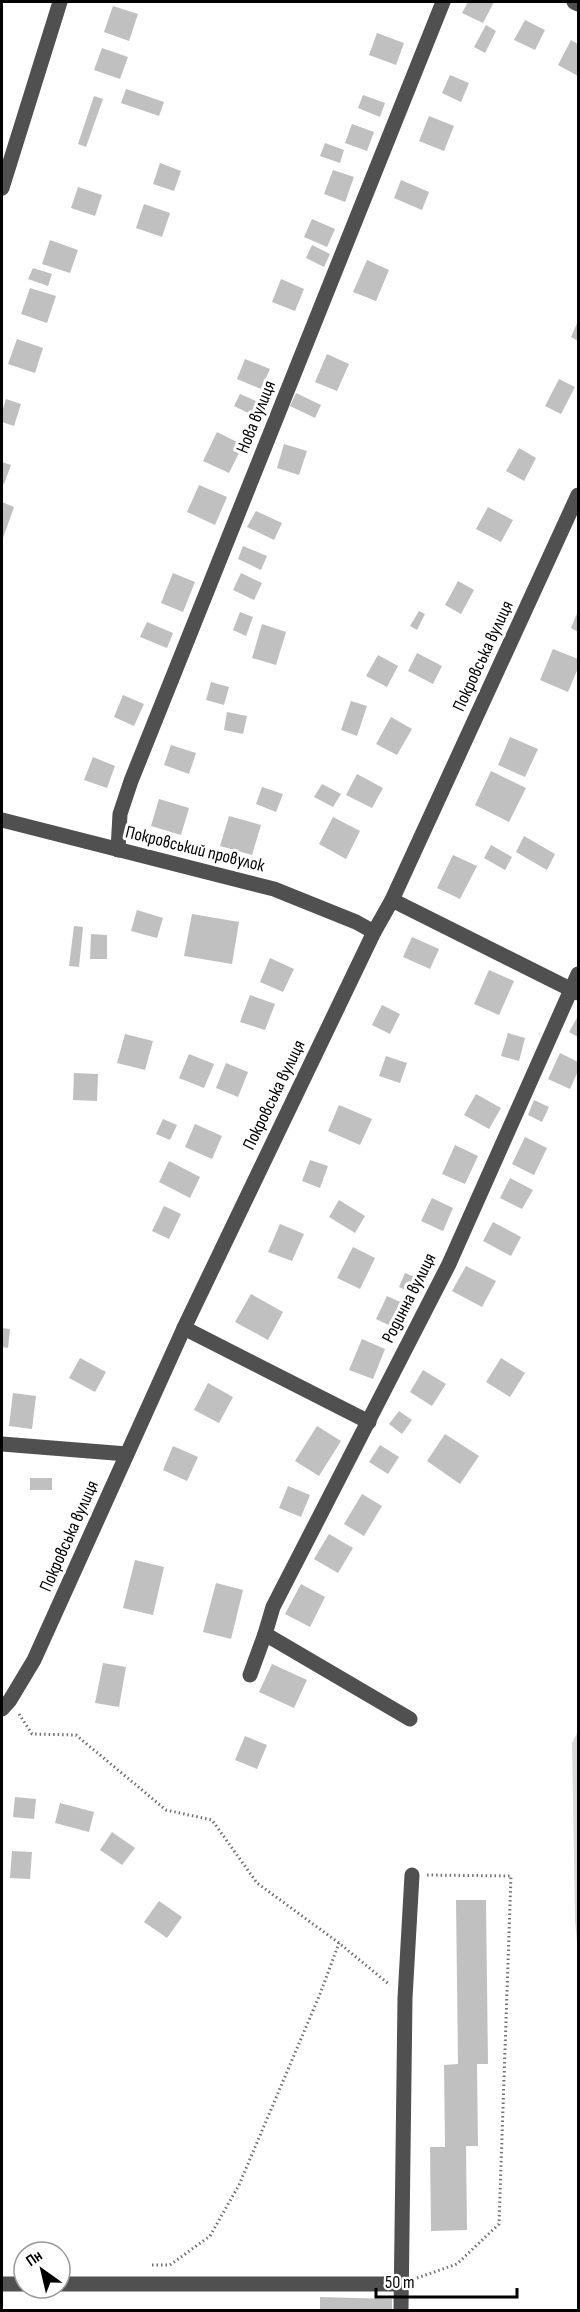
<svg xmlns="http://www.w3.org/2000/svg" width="580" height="2312" viewBox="0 0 580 2312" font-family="'Sofia Sans Condensed',sans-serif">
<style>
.green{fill:#d7d7d7}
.building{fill:#c0c0c0}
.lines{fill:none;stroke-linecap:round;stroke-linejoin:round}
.path{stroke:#727272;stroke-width:3;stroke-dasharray:1.5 3;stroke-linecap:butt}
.minor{stroke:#505050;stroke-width:15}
.labels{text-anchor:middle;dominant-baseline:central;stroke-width:6;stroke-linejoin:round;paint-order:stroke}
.street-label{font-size:18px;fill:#000;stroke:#fff}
</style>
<rect width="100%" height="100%" fill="#fff"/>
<polygon class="green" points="578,1731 578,1953 575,1920 572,1743"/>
<g class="building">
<polygon points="468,2 494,2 483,23 462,13"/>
<polygon points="113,6 138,14 129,41 104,32"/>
<polygon points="525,20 545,30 535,50 514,40"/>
<polygon points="486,25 496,31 485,53 474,47"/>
<polygon points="377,33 404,43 396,65 369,55"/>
<polygon points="571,40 578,44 578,76 558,65"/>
<polygon points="102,48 128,57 120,79 94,70"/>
<polygon points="450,75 469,83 461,102 442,93"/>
<polygon points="126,89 164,102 159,116 121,103"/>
<polygon points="363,95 385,103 380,117 358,108"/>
<polygon points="94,96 103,99 86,147 78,144"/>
<polygon points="429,116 454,126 444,151 419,141"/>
<polygon points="352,124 374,132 367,151 345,143"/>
<polygon points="325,143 344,150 340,163 320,156"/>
<polygon points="160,163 181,171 174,191 153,184"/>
<polygon points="333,170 354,177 345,202 324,194"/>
<polygon points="401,180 429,192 422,210 394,198"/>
<polygon points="78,187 102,195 95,216 71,208"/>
<polygon points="144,204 170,213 162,237 136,228"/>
<polygon points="312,219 335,229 327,247 304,237"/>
<polygon points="50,240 78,250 70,273 42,264"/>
<polygon points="312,245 330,254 324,267 306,258"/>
<polygon points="367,260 389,270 376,301 353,292"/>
<polygon points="33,268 52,274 48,286 28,279"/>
<polygon points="281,279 304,289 295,311 272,302"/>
<polygon points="30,288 56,296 47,323 21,314"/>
<polygon points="578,321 578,341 571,337"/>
<polygon points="17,339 43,348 35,373 8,364"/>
<polygon points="327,354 349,364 337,391 315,382"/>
<polygon points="245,359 270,369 261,389 237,379"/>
<polygon points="559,379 575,387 561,414 545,406"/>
<polygon points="296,393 321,405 315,418 290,406"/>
<polygon points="240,394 258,402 252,415 234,406"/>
<polygon points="6,399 21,404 14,426 2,422 2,412"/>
<polygon points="217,432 243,445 229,473 203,461"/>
<polygon points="284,444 307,451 299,475 277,468"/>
<polygon points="519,448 536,458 524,481 506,471"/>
<polygon points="2,462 11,465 4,484 2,483"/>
<polygon points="199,485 227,497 215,525 187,512"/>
<polygon points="2,502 14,507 3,538 2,538"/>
<polygon points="488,507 513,520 501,542 476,529"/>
<polygon points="256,511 282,523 274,540 247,527"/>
<polygon points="243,546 267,556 261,570 238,559"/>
<polygon points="173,573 195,582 183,612 161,603"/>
<polygon points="241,573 262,583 254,600 233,590"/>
<polygon points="458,581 474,590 461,614 445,605"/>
<polygon points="419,611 425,614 417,630 410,626"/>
<polygon points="578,611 578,632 571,628"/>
<polygon points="240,612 253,617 246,636 233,630"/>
<polygon points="147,622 173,633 167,648 140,637"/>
<polygon points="262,624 286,632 276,665 252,658"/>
<polygon points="553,649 578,659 578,668 568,692 540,680"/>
<polygon points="417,653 442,666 433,684 408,671"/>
<polygon points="378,655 398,666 387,687 366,676"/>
<polygon points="211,682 229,687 224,705 206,700"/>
<polygon points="123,695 144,704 134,726 114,717"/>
<polygon points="351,701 367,706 357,736 341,730"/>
<polygon points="227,712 247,716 243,734 224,730"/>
<polygon points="391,717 412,729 397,755 376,744"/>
<polygon points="510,737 538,749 525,777 498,765"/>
<polygon points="171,745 196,753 189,774 164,765"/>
<polygon points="93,757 115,766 107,788 84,780"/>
<polygon points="491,771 526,788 509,822 475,805"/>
<polygon points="357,774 383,788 372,808 346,795"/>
<polygon points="322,784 341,794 333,807 314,797"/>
<polygon points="262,787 283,794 276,812 256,804"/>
<polygon points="159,799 189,808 181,835 151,826"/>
<polygon points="229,816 261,825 252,855 220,846"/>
<polygon points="333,817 360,831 346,859 319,844"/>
<polygon points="524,836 555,854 547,870 516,852"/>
<polygon points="491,845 512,857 505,870 484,858"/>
<polygon points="453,855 477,866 460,899 437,888"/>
<polygon points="137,910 163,918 157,938 131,931"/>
<polygon points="192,914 239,922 232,964 184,956"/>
<polygon points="74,926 83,927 79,967 69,966"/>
<polygon points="91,934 107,935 107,959 90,959"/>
<polygon points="412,937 439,949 430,969 403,957"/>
<polygon points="270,958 294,969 283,992 260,982"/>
<polygon points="489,970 514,981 499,1015 474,1004"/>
<polygon points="250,995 275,1004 265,1030 240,1022"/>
<polygon points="382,1005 400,1014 390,1034 372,1025"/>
<polygon points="578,1016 578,1037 569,1032"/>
<polygon points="508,1033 525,1038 519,1061 501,1056"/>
<polygon points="125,1034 153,1041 145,1070 117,1063"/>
<polygon points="560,1053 578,1062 578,1071 570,1089 548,1079"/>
<polygon points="189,1054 214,1064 204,1088 179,1078"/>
<polygon points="386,1056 407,1063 400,1083 379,1076"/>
<polygon points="226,1063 248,1072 238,1097 216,1088"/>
<polygon points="74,1073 98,1074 97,1101 73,1100"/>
<polygon points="476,1094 501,1108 489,1129 464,1115"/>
<polygon points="534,1100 549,1107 542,1122 528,1115"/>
<polygon points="339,1105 372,1119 360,1145 328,1131"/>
<polygon points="163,1119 177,1125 170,1140 156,1134"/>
<polygon points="195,1124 222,1136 212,1159 185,1147"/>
<polygon points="525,1137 547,1148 534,1175 512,1164"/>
<polygon points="455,1145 478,1156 465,1184 442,1174"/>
<polygon points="310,1160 328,1166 320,1188 302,1181"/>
<polygon points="169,1161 200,1177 190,1198 159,1182"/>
<polygon points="510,1178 533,1190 522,1209 500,1198"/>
<polygon points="432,1198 453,1208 443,1231 421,1221"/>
<polygon points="339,1200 365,1216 355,1233 329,1217"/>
<polygon points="164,1206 181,1214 169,1239 152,1231"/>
<polygon points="493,1222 521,1237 511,1256 483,1241"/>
<polygon points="280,1224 304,1234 292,1261 268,1252"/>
<polygon points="353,1247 375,1258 360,1289 337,1278"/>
<polygon points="466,1266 496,1281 482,1307 452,1291"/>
<polygon points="405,1273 422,1280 416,1295 399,1287"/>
<polygon points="251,1294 283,1312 268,1340 235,1322"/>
<polygon points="387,1296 409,1306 397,1329 376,1319"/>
<polygon points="2,1328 10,1329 8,1348 2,1347"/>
<polygon points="362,1339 385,1349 373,1379 349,1370"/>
<polygon points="80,1358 106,1372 95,1392 69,1378"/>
<polygon points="501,1358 525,1373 510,1397 486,1382"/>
<polygon points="423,1370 446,1384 432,1406 410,1392"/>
<polygon points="208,1383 233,1397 219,1423 194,1410"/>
<polygon points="13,1393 36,1396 32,1429 9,1426"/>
<polygon points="399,1411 412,1420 402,1434 389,1424"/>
<polygon points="317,1426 341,1441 319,1476 295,1461"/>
<polygon points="445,1434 479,1456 460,1484 427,1461"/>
<polygon points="380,1445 399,1457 388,1474 369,1462"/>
<polygon points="173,1446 198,1457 187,1481 163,1470"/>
<rect x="30" y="1478" width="22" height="12"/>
<polygon points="288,1486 310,1495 301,1517 279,1508"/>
<polygon points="362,1494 382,1506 364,1536 344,1524"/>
<polygon points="329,1534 353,1548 338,1573 314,1559"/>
<polygon points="135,1560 164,1567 153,1615 123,1608"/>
<polygon points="216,1583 243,1590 231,1639 203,1632"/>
<polygon points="301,1584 325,1597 310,1627 285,1614"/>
<polygon points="103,1663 126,1667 119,1707 95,1703"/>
<polygon points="272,1664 307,1680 294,1708 259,1692"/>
<polygon points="245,1736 267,1745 257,1769 235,1760"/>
<polygon points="15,1797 36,1799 34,1819 13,1817"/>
<polygon points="60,1803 94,1812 89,1832 55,1823"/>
<polygon points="112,1832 135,1848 122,1865 100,1850"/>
<polygon points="12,1851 32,1852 30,1879 10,1878"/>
<polygon points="456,1900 486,1900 488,2064 477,2064 478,2146 466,2146 467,2230 431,2231 430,2147 445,2147 444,2065 458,2064"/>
<polygon points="159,1901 182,1917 167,1938 144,1922"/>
<polygon points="320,2297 392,2299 392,2310 320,2310"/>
</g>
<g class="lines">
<g class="path">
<polyline points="19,1714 32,1734 76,1735 166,1810 212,1820 257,1883 339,1943 390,1985"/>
<polyline points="152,2265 170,2265 210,2236 239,2185 320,1994 339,1943"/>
<polyline points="417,2278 457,2264 499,2224 511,1876 427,1875"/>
</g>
<g class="minor">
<polyline points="574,2 578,4"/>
<polyline points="2,188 60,2"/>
<polyline points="2,820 274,889 356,922 374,932"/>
<polyline points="118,850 120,814 131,781 443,2"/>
<polyline points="392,900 578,993"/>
<polyline points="184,1328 369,1422"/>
<polyline points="2,1444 127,1454"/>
<polyline points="250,1675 265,1634"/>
<polyline points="2,1709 10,1700 34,1660 184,1328 374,932 392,900 578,495"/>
<polyline points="410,1719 265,1634 273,1607 449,1264 578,974"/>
<polyline points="2,2284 24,2284"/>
<polyline points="60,2284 401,2284"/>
<polyline points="401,2310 405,1998 412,1875"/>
</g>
</g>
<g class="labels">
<g class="street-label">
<text transform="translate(256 417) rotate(-68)">Нова вулиця</text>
<text transform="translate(483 656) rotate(-65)">Покровська вулиця</text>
<text transform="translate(195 849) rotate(14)">Покровський провулок</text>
<text transform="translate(274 1095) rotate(-64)">Покровська вулиця</text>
<text transform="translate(409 1298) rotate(-63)">Родинна вулиця</text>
<text transform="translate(69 1536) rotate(-66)">Покровська вулиця</text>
</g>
</g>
<rect width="580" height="2312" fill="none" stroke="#000000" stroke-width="6"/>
<g transform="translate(42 2270) rotate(326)"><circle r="28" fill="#ffffff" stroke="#999999" stroke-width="1.5"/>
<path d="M0-4.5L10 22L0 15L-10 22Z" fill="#000000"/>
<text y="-9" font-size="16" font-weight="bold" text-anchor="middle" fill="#000000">Пн</text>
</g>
<path d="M376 2288v9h141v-9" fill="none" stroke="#000000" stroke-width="3"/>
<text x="385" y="2288" font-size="18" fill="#000000" stroke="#ffffff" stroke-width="4.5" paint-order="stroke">50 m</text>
</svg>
